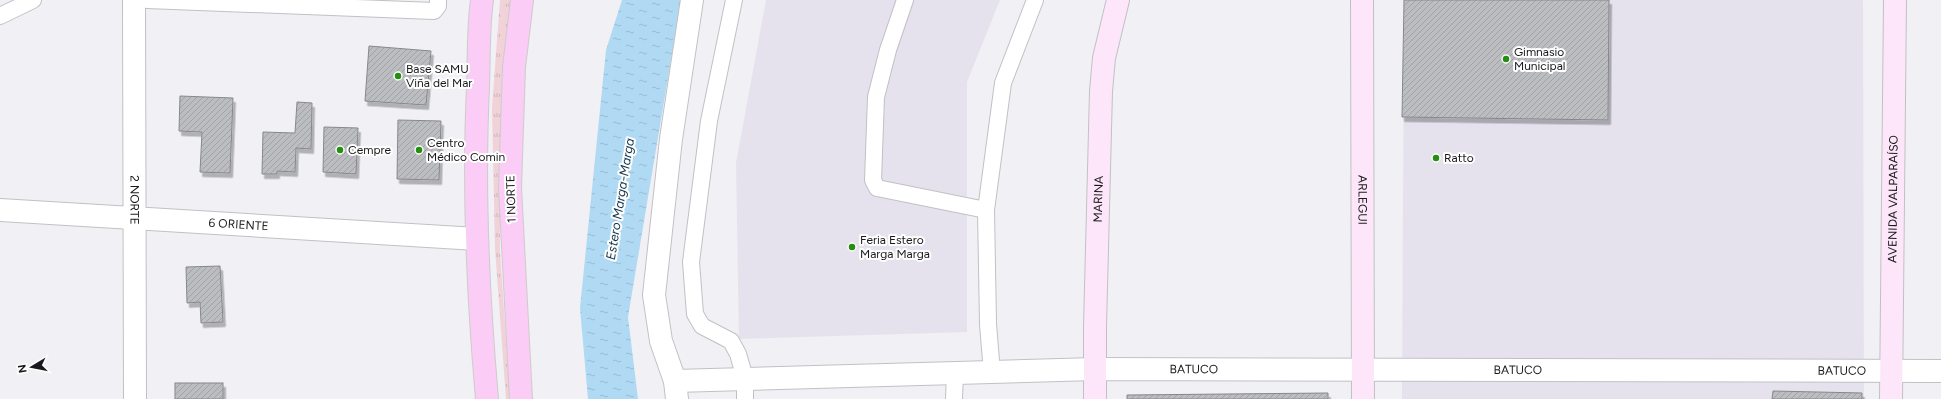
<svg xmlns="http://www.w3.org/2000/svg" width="1941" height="399" viewBox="0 0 1941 399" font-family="Figtree,sans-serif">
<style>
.built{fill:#e5e2ee}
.grass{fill:url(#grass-tufts)}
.water{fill:url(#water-ripples)}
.building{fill:url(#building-hatch);stroke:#86888c;filter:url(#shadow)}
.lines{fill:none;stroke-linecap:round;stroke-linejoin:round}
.service-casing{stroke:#c2c0c5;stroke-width:18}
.minor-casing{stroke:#c2c0c5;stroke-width:24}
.secondary-casing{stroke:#c2c0c5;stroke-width:24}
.primary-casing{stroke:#cccccd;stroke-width:24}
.service{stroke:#fff;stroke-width:16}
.minor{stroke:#fff;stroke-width:22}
.secondary{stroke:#fde6fa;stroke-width:22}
.primary{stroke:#fbccf5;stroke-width:22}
.poi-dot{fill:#258f11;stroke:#fefeff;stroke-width:1.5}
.labels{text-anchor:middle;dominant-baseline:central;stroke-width:4;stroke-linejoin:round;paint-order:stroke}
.poi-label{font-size:12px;fill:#19191b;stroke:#fefeff;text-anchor:start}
.street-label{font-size:12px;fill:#19191b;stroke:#fefeff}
.water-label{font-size:13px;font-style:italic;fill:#123548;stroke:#fefeff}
</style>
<defs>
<pattern id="grass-tufts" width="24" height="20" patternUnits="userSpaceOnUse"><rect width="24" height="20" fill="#f0d2d8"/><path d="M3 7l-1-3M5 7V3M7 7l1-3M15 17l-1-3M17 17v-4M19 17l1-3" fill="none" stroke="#cdb4b9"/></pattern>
<pattern id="water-ripples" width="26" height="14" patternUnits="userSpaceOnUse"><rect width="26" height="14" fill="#b0daf4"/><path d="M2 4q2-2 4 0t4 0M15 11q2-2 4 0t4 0" fill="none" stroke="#97bad1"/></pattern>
<pattern id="building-hatch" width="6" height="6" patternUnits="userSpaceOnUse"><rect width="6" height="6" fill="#bbbdc1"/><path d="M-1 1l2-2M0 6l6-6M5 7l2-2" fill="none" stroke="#a0a2a5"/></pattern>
<filter id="shadow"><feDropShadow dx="2.5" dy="4.5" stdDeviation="0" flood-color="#0004"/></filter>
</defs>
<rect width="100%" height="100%" fill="#f1f0f4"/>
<g class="built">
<polygon points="766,0 1000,0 967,82 967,332 739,339 736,163"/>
<polygon points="1404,0 1863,0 1864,399 1402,399"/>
</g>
<polygon class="grass" points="500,0 513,0 500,190 500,251 510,399 506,399 495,248 492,107"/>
<polygon class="water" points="622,0 681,0 628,317 638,399 588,399 580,308 606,50"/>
<g class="building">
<polygon points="1404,0 1609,0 1608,120 1402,117"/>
<polygon points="369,46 431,51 426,105 365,101"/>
<polygon points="180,96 233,98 230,173 200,172 202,132 179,131"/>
<polygon points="297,102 312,103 311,149 296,148 295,172 277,171 277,174 262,174 263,132 295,133"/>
<polygon points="398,120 441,121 439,180 397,179"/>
<polygon points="324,127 358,128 356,174 323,172"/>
<polygon points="220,266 223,322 201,323 200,302 187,303 186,267"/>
<rect x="175" y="383" width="48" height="16"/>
<polygon points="1773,391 1862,393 1862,399 1772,399"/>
<polygon points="1328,393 1328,399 1127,399 1127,395"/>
</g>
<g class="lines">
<defs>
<g id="service">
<polyline points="147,0 434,11 438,6 438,0"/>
<polyline points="734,0 709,121 691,262 695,314 702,326 731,341 738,354 745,378 745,399"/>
<polyline points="905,0 888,50 876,97 873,180 877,188 986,210"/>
<polyline points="0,16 33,0"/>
<polyline points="992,373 988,324 986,210 1003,83 1035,0"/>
<polyline points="954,399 955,373"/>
</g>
<g id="minor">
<path id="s1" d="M134,0L135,399"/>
<path id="s2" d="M0,210L477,239"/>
<path id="s3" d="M675,381L1095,369L1941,371"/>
<polyline points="677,399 675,381 661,341 654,295 671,139 692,0"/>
</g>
<g id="secondary">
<path id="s4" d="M1362,0L1363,399"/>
<path id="s5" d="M1095,399V327L1101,91L1104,58L1118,0"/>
<path id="s6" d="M1891,399L1895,0"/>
</g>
<g id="primary">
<path d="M482,0C478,28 479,59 478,88C473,191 478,296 487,399"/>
<polyline points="521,399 510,187 514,67 522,0"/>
</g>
</defs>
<use href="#service" class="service-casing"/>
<use href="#minor" class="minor-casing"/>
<use href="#secondary" class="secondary-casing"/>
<use href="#primary" class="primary-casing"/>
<use href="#service" class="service"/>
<use href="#minor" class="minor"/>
<use href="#secondary" class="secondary"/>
<use href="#primary" class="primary"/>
</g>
<g class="poi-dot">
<circle cx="1506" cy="59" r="4"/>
<circle cx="398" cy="76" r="4"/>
<circle cx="340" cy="150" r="4"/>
<circle cx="419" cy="150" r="4"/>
<circle cx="1436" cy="158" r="4"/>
<circle cx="852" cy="247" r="4"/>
</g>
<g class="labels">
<g class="poi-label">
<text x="1514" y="52">Gimnasio<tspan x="1514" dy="14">Municipal</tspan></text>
<text x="406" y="69">Base SAMU<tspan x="406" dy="14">Viña del Mar</tspan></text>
<text x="427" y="143">Centro<tspan x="427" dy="14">Médico Comin</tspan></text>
<text x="348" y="150">Cempre</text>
<text x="1444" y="158">Ratto</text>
<text x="860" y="240">Feria Estero<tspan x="860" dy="14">Marga Marga</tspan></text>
</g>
<g class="street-label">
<text transform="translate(511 199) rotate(-92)">1 NORTE</text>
<text stroke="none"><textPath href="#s5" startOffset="200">MARINA</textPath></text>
<text stroke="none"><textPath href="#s4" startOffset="200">ARLEGUI</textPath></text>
<text stroke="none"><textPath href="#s6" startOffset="200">AVENIDA VALPARAÍSO</textPath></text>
<text stroke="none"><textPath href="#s1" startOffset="200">2 NORTE</textPath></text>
<text stroke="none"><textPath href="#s2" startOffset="239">6 ORIENTE</textPath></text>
<text stroke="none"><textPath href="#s3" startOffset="519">BATUCO</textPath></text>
<text stroke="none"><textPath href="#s3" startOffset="843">BATUCO</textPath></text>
<text stroke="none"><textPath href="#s3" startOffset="1167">BATUCO</textPath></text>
</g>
<g class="water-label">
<text transform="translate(620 199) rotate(-81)">Estero Marga-Marga</text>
</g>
</g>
<g transform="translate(32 367) rotate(260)" stroke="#fefeff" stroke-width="3" paint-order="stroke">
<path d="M0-3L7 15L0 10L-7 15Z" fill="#19191b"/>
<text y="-6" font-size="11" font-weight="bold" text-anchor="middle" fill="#19191b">N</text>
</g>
</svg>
